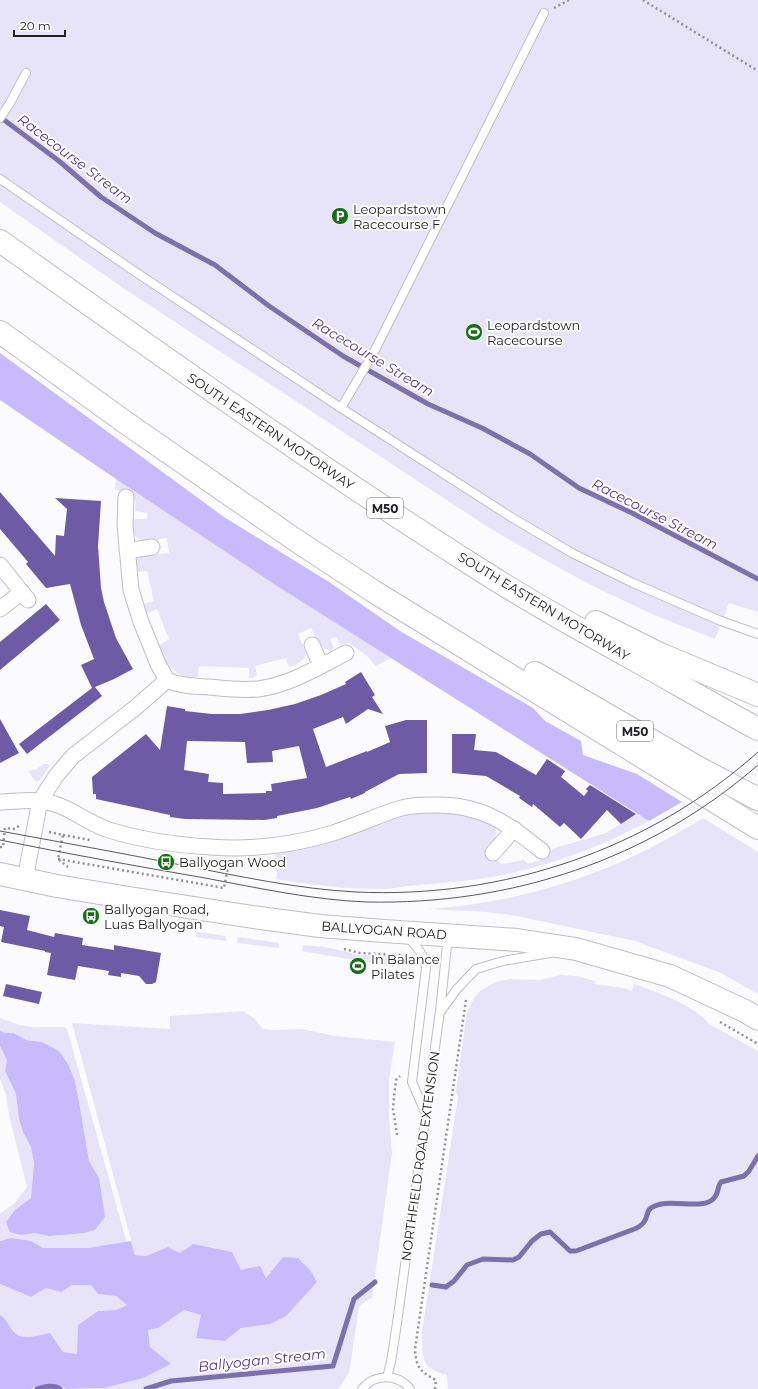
<svg xmlns="http://www.w3.org/2000/svg" width="758" height="1389" viewBox="0 0 758 1389" font-family="Montserrat,sans-serif">
<style>
.green{fill:#e7e4fa}
.forest{fill:#c7bafd}
.lines{fill:none;stroke-linecap:round;stroke-linejoin:round}
.stream{stroke:#7c71aa;stroke-width:5}
.building{fill:#6d5ba6;fill-rule:evenodd}
.lane-casing{stroke:#bebdc8;stroke-width:10}
.street-casing{stroke:#bebdc8;stroke-width:17}
.secondary-casing{stroke:#bebdc8;stroke-width:24}
.highway-casing{stroke:#bebdc8;stroke-width:24}
.path{stroke:#919095;stroke-width:2.5;stroke-dasharray:2 3;stroke-linecap:butt}
.lane{stroke:#fff;stroke-width:8}
.street{stroke:#fff;stroke-width:15}
.secondary{stroke:#fff;stroke-width:22}
.highway{stroke:#fff;stroke-width:22}
.tram{stroke:#59595d;stroke-width:1}
.labels{text-anchor:middle;dominant-baseline:central;stroke-width:4;stroke-linejoin:round;paint-order:stroke}
.shield{fill:#fff;stroke:#646466;stroke-width:1}
.shield-label{font-size:12px;font-weight:bold;fill:#212125}
.poi-label{font-size:13px;fill:#212125;stroke:#fff;text-anchor:start}
.street-label{font-size:13px;fill:#212125;stroke:#fff}
.water-label{font-size:14px;font-style:italic;fill:#533795;stroke:#fff}
</style>
<rect width="100%" height="100%" fill="#fbfaff"/>
<g class="green">
<polygon points="0,0 758,0 758,612 729,603 715,639 654,615 593,586 541,558 491,529 123,288 0,202"/>
<path d="M116,479L277,586L391,658L376,666L367,656L349,643L340,645L336,637L330,639L334,648L331,651C318,648 316,638 311,628L298,634L306,653C305,661 297,664 290,667L288,665L286,658L255,666L257,675L253,678H249V668L199,666L198,676C183,683 158,661 159,645L169,639L157,609L146,614L142,604L154,601L147,571L138,572L135,571V562L137,558L148,555L169,553L167,538C156,539 138,545 133,532C131,527 132,523 135,519H147V513L135,511L136,501L115,489Z"/>
<polygon points="44,764 47,764 50,765 40,780 36,782 28,771 37,769"/>
<path d="M419,812C435,812 494,811 496,832C497,840 490,845 486,851L502,864L524,860L528,864L543,859L552,849L558,847L606,833L637,814L649,821C631,830 613,840 594,847C566,858 537,868 507,874C474,881 441,883 408,886C399,887 390,889 381,889C345,889 311,885 276,879L277,874L275,853L305,848L340,839L387,819Z"/>
<path d="M703,818L758,852V994L721,973L635,941L512,915L487,912L427,909C528,902 617,872 703,818Z"/>
<polygon points="197,932 226,936 226,941 196,937"/>
<polygon points="238,937 279,943 279,948 237,943"/>
<polygon points="303,945 326,947 359,955 395,957 394,967 302,951"/>
<path d="M561,975L576,976L595,981L594,984L624,988L632,991L634,984C659,993 693,1004 709,1024L758,1051V1389H448L447,1375C419,1368 423,1357 422,1332L458,1097L456,1091L467,1012L474,998L480,991L495,982L510,979L540,980Z"/>
<polygon points="243,1011 255,1019 263,1029 275,1030 302,1029 335,1036 395,1042 389,1079 389,1118 392,1152 372,1298 363,1303 359,1307 349,1373 338,1389 85,1389 104,1388 171,1364 150,1347 148,1330 158,1328 184,1310 201,1315 225,1341 241,1328 270,1324 283,1257 266,1278 180,1253 168,1247 146,1256 135,1255 72,1023 170,1029 170,1016"/>
<polygon points="0,1018 19,1025 33,1027 64,1027 67,1029 127,1243 88,1248 43,1248 31,1241 11,1238 0,1241 0,1213 14,1204 27,1187 9,1115 6,1095 0,1079 0,1046 7,1060 5,1071 16,1094 19,1119 23,1132 31,1147 34,1163 31,1198 15,1210 21,1235 35,1233 49,1236 99,1178 89,1161 78,1096 74,1078 68,1064 59,1051 42,1042 26,1040 14,1033 5,1033 0,1031"/>
<path d="M0,1284L31,1297L46,1288L61,1292L71,1285H91L98,1294L116,1296L127,1305L116,1310L98,1311L78,1325V1354L63,1352L50,1333C39,1336 24,1341 15,1333C8,1327 9,1321 0,1315Z"/>
</g>
<g class="forest">
<polygon points="0,353 224,517 329,582 400,631 533,708 545,721 581,741 583,755 637,774 682,802 649,821 277,586 116,479 0,400"/>
<polygon points="0,1031 5,1033 14,1033 26,1040 42,1042 59,1051 68,1064 74,1078 78,1096 89,1161 99,1178 105,1217 95,1230 84,1233 49,1236 35,1233 21,1235 10,1232 6,1222 15,1210 31,1198 34,1163 31,1147 23,1132 19,1119 16,1094 5,1071 7,1060 0,1046"/>
<path d="M11,1238L31,1241L43,1248H88L131,1241L135,1255L146,1256L168,1247L180,1253L193,1244L232,1252L241,1270L260,1266L266,1278L283,1257L298,1258L310,1270L317,1282L286,1316L270,1324L241,1328L225,1341L196,1338L201,1315L184,1310L158,1328L148,1330L150,1347L171,1364L143,1378L104,1388L67,1389L54,1385L35,1387L31,1389H0V1315C9,1321 8,1327 15,1333C24,1341 39,1335 50,1333L63,1352L77,1354L78,1325L98,1311L116,1310L127,1305L116,1296L98,1294L91,1285H72L61,1292L46,1288L31,1297L0,1284V1241Z"/>
</g>
<g class="lines">
<g class="stream">
<polyline points="0,117 59,161 101,197 155,233 215,265 269,306 343,356 428,404 482,428 530,454 579,488 632,513 758,579"/>
<path d="M432,1285L446,1287L454,1281L467,1265L483,1259L513,1260L519,1257L532,1241L541,1234L550,1232L570,1251H576L637,1228C640,1226 643,1224 644,1222C648,1217 646,1211 651,1208C667,1196 703,1212 714,1198C719,1193 717,1187 721,1182L744,1176L749,1171L758,1156"/>
<path d="M37,1389C44,1387 53,1384 60,1389"/>
<polyline points="146,1389 171,1381 333,1366 354,1299 375,1282"/>
</g>
</g>
<g class="building">
<polygon points="0,492 55,556 56,535 64,536 67,509 55,498 101,501 98,546 101,588 104,602 116,638 133,669 114,679 95,687 102,696 27,754 19,744 92,688 81,665 94,659 81,625 70,584 46,588 26,564 28,562 0,529"/>
<polygon points="46,604 60,620 0,670 0,642"/>
<path d="M361,672L375,695L372,697L383,714L368,709L346,724L343,717L313,729L326,767L367,751V752L390,742L385,726L406,720H427V773L399,774L365,792V793L351,799L350,797L317,808L277,816V818L264,820L185,819L170,817V815L96,799V794H93L92,777L146,734L160,750L167,706L185,709V711L212,714H240L268,710L295,704L321,695L346,684L345,682ZM187,741L245,742L247,763L273,762L272,751L299,746L307,778L271,784L272,791H266V793L223,794V783L208,782L209,774L184,770Z"/>
<polygon points="0,719 19,753 0,763"/>
<polygon points="452,734 476,734 474,750 496,752 536,775 547,759 565,771 561,777 584,796 588,791 586,789 590,785 636,814 621,824 607,810 581,839 564,823 560,827 533,804 532,807 519,798 520,796 486,776 452,773"/>
<polygon points="0,910 30,916 27,930 54,937 55,933 83,938 82,945 114,950 114,945 161,953 156,982 152,984 146,984 139,976 121,973 121,977 108,975 109,971 78,966 75,980 47,975 51,953 45,952 45,951 1,942 4,927 0,926"/>
<polygon points="6,984 42,992 39,1004 3,996"/>
</g>
<g class="lines">
<defs>
<g id="lane">
<polyline points="0,118 10,103 26,73"/>
<polyline points="0,179 134,271 341,408 511,517 572,553 633,583 721,621 758,634"/>
<polyline points="341,408 374,352 544,13"/>
<path d="M407,937C418,946 424,955 426,968L412,1082L426,1114"/>
<polyline points="441,1011 457,989 476,969 503,961 550,953"/>
<polyline points="387,1377 391,1362 397,1323 440,1011 448,936"/>
<path d="M362,1389C374,1374 397,1373 410,1389"/>
</g>
<g id="street">
<path d="M126,497L125,525L131,590L141,622L158,664L167,680C180,686 194,686 209,687C225,689 242,690 258,689C290,685 318,667 346,653"/>
<polyline points="127,551 152,547"/>
<polyline points="0,565 28,600"/>
<polyline points="0,609 22,592"/>
<polyline points="312,645 321,666"/>
<path d="M0,802C25,801 41,797 65,808C80,815 93,825 109,830C141,840 176,845 210,847C251,850 294,845 333,833C355,826 376,816 398,809C410,805 422,805 434,805C482,804 507,823 542,851"/>
<polyline points="493,853 514,829"/>
<polyline points="25,879 40,801 56,776 73,756 135,708 167,680"/>
</g>
<polyline id="secondary" points="0,874 57,886 129,898 253,917 320,926 384,931 517,940 576,949 670,976 745,1011 758,1019"/>
<g id="highway">
<path d="M0,241C159,354 318,467 482,571C532,603 584,632 635,660C676,683 717,707 758,729"/>
<polyline points="0,332 129,425 294,539 373,591 758,828"/>
<polyline points="596,622 660,654 758,695"/>
<polyline points="535,673 697,767 758,799"/>
</g>
</defs>
<use href="#lane" class="lane-casing"/>
<use href="#street" class="street-casing"/>
<use href="#secondary" class="secondary-casing"/>
<use href="#highway" class="highway-casing"/>
<g class="path">
<polyline points="643,0 758,71"/>
<polyline points="554,8 569,0"/>
<polyline points="49,832 63,835 58,859 68,867"/>
<polyline points="63,835 90,840"/>
<polyline points="0,847 3,847 5,828 15,829 19,826"/>
<polyline points="58,859 224,888 229,862"/>
<polyline points="203,864 228,869"/>
<polyline points="344,949 360,953 401,955 410,961"/>
<polyline points="720,1022 758,1044"/>
<polyline points="397,1135 393,1109 394,1097 396,1080 400,1076"/>
<path d="M435,1389L436,1380C420,1372 416,1367 415,1349L466,1000"/>
</g>
<use href="#lane" class="lane"/>
<use href="#street" class="street"/>
<use href="#secondary" class="secondary"/>
<use href="#highway" class="highway"/>
<g class="tram">
<path d="M0,831C60,842 121,853 181,865C239,876 297,889 356,892C502,899 649,850 758,752"/>
<path d="M0,840C68,854 136,866 205,878C258,888 313,900 367,902C511,905 649,860 758,765"/>
</g>
</g>
<defs>
<symbol id="parking-disc" viewBox="-11 -11 22 22"><circle r="9.5" fill="#176e17" stroke="#fff"/><path d="M-3.5-5.5H1a3.5 3.5 0 0 1 0 7H-1V5.5H-3.5ZM-1-3.4V-.6H.8a1.4 1.4 0 0 0 0-2.8Z" fill="#fff"/></symbol>
<symbol id="stadium-disc" viewBox="-11 -11 22 22"><circle r="9.5" fill="#176e17" stroke="#fff"/><path d="M0-5a6.5 5 0 1 0 0 10a6.5 5 0 1 0 0-10ZM-3.5-1.8h7v3.6h-7Z" fill="#fff"/></symbol>
<symbol id="bus-disc" viewBox="-11 -11 22 22"><circle r="9.5" fill="#176e17" stroke="#fff"/><path d="M-5-6H5V4H4V6H2V4H-2V6H-4V4H-5ZM-3.5-4V0h7V-4ZM-3.5 1.2v1.5H-2V1.2ZM2 1.2v1.5H3.5V1.2Z" fill="#fff"/></symbol>
</defs>
<g fill-rule="evenodd">
<use href="#parking-disc" x="330" y="206" width="20" height="20"/>
<use href="#stadium-disc" x="464" y="322" width="20" height="20"/>
<use href="#bus-disc" x="156" y="852" width="20" height="20"/>
<use href="#bus-disc" x="81" y="906" width="20" height="20"/>
<use href="#stadium-disc" x="348" y="956" width="20" height="20"/>
</g>
<g class="labels">
<g class="shield">
<rect x="367" y="498" width="36" height="20" rx="3"/>
<rect x="617" y="721" width="36" height="20" rx="3"/>
</g>
<g class="shield-label">
<text x="385" y="508">M50</text>
<text x="635" y="731">M50</text>
</g>
<g class="poi-label">
<text x="353" y="209">Leopardstown<tspan x="353" dy="15">Racecourse F</tspan></text>
<text x="487" y="325">Leopardstown<tspan x="487" dy="15">Racecourse</tspan></text>
<text x="179" y="862">Ballyogan Wood</text>
<text x="104" y="909">Ballyogan Road,<tspan x="104" dy="15">Luas Ballyogan</tspan></text>
<text x="371" y="959">In Balance<tspan x="371" dy="15">Pilates</tspan></text>
</g>
<g class="street-label">
<text transform="translate(271 431) rotate(34)">SOUTH EASTERN MOTORWAY</text>
<text transform="translate(544 606) rotate(31)">SOUTH EASTERN MOTORWAY</text>
<text transform="translate(384 930) rotate(4)">BALLYOGAN ROAD</text>
<text transform="translate(420 1156) rotate(-82)">NORTHFIELD ROAD EXTENSION</text>
</g>
<g class="water-label">
<text transform="translate(75 159) rotate(37)">Racecourse Stream</text>
<text transform="translate(373 357) rotate(31)">Racecourse Stream</text>
<text transform="translate(655 514) rotate(27)">Racecourse Stream</text>
<text transform="translate(262 1360) rotate(-6)">Ballyogan Stream</text>
</g>
</g>
<path d="M14 30v6h51v-6" fill="none" stroke="#212125" stroke-width="2"/>
<text x="20" y="30" font-size="12" fill="#212125" stroke="#ffffff" stroke-width="3" paint-order="stroke">20 m</text>
</svg>
